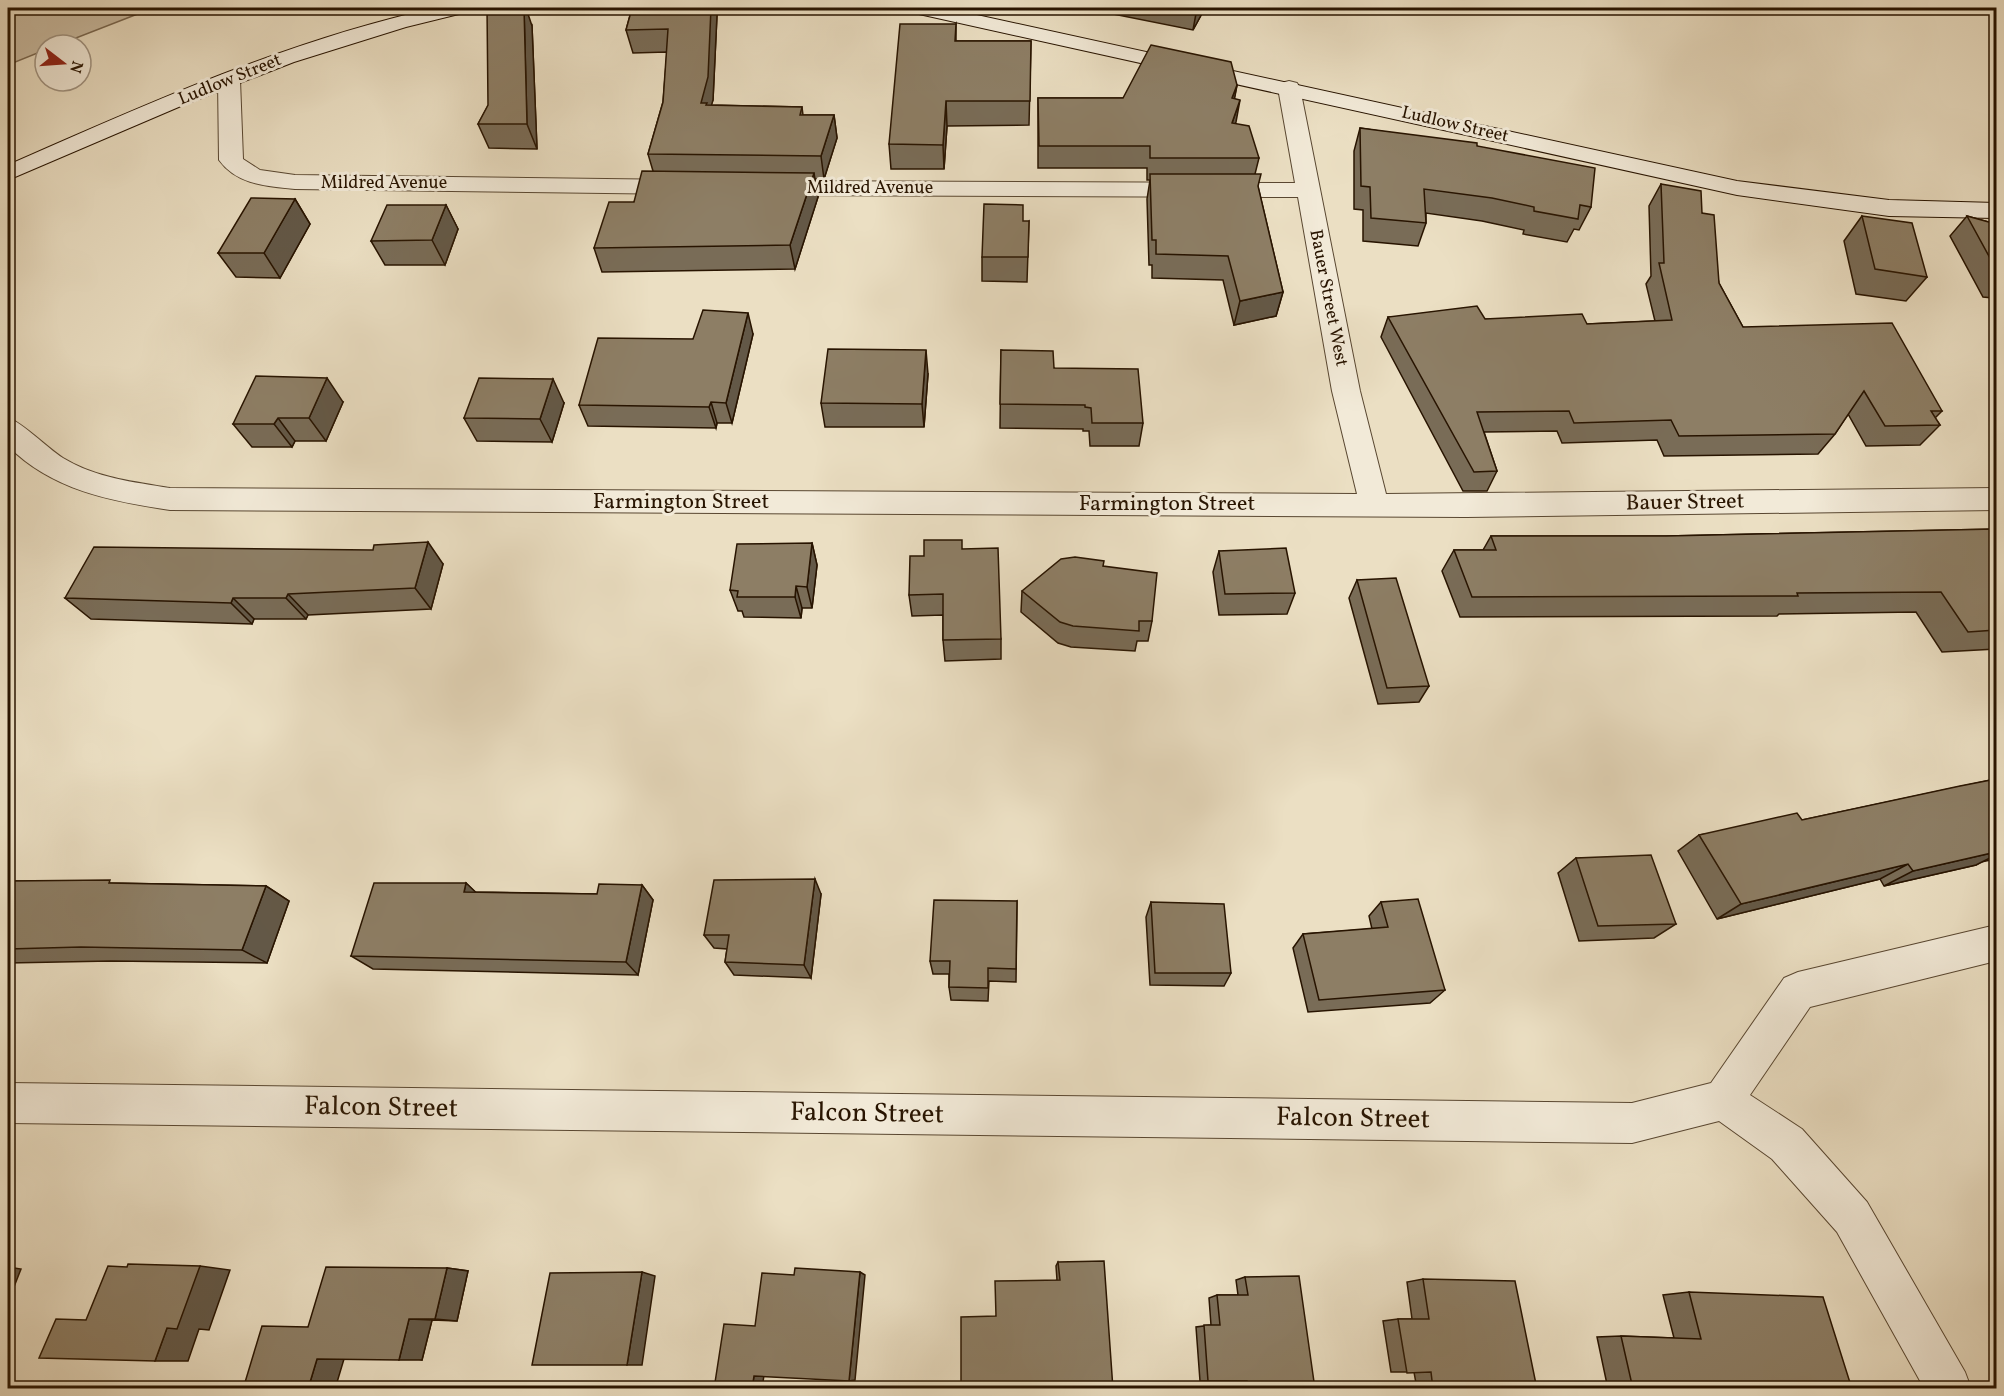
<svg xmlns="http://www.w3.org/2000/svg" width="2004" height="1396" viewBox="0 0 2004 1396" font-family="Vollkorn,serif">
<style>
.green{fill:#cabca2;stroke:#796851;stroke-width:1.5}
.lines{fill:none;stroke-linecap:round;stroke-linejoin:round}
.street-casing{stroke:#594731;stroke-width:2}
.secondary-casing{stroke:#281400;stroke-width:2}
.street{fill:#f2ead8;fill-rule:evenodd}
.secondary{fill:#f2ead8;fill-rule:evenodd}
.wall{fill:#796c57;stroke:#281400;stroke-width:1.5}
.shaded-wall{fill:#635847;stroke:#281400;stroke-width:1.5}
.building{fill:#8d7e65;stroke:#281400;stroke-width:1.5}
.labels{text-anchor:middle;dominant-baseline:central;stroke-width:6;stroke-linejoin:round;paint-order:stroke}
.far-street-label{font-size:18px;fill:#281400;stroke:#f2ead8}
.street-label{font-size:22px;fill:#281400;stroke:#f2ead8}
.near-street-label{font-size:27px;fill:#281400;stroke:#f2ead8}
</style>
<rect width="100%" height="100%" fill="#ebdfc3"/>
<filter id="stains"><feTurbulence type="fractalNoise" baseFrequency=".00333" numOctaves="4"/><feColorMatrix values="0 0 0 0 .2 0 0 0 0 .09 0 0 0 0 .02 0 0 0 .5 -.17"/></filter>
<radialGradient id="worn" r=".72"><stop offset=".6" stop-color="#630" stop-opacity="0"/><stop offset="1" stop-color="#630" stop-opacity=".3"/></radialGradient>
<polygon class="green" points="8,8 153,8 58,45 45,45 45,50 8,65"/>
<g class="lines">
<defs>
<g id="street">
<path d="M229,73L237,75L240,80L243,159L260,170L295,175L683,180L691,182L695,187L691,192L683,194L295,189C267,186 237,185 219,160L218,80L221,75Z"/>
<path d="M1289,81L1297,83L1300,88L1360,391L1386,494L1996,488V510L1466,517L170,510C110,501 52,490 8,446V418C22,422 47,448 63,458C96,478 133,482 170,488L1357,494L1332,391L1298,197L773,195L765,193L761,188L765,183L773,181L1295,183L1278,88L1281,83Z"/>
<polygon points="1996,925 1996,961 1810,1007 1750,1095 1802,1129 1867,1202 1965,1372 1971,1388 1924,1388 1837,1232 1772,1159 1719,1121 1632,1143 8,1123 8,1083 1632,1103 1711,1083 1784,978 1798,972"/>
</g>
<g id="secondary">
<path d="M435,8H470L467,12L406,27L294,62L181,106L8,180V165C147,104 286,41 435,8Z"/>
<polygon points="909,8 945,8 1737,181 1889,200 1996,203 1996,218 1889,216 1737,195 919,14 912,12"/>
</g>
</defs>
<use href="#street" class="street-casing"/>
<use href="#secondary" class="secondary-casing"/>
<use href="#street" class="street"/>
<use href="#secondary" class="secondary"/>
</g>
<g class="wall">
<polygon points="632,8 715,8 717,15 713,100 711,105 802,107 803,115 834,115 837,138 824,179 815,179 818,197 795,269 602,272 594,248 634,202 653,171 648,154 663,102 667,52 633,53 626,30"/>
<polygon points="1083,8 1205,8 1193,30"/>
<polygon points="956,24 956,41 1031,41 1029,125 947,126 944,169 891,169 889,144"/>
<polygon points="532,26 537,149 489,148 478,124"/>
<polygon points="1237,85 1234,99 1235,124 1259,158 1255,174 1283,292 1276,316 1234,325 1223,280 1152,278 1152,265 1149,265 1147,199 1150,180 1147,180 1147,168 1038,168 1038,98 1123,98"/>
<polygon points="1360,128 1477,146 1591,207 1579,230 1574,229 1567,242 1523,234 1524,230 1482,221 1426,213 1426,223 1418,246 1363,241 1363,210 1354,209 1354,151"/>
<polygon points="1661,184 1702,213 1719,283 1743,327 1942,411 1935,418 1940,425 1920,445 1866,446 1848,414 1835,434 1818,454 1664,456 1657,440 1562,443 1557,431 1484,432 1497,471 1487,491 1463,491 1381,337 1388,317 1485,319 1587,324 1655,321 1646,284 1651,276 1649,206"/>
<polygon points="295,199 310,224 280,278 236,277 218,253"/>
<polygon points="446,205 458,229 445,265 385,265 371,241"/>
<polygon points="1862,216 1927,277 1906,301 1856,294 1844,241"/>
<polygon points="1967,216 1996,224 1996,302 1993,298 1983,297 1950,236"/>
<polygon points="1029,221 1027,282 982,281 982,257"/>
<polygon points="753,334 732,423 717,423 716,428 588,426 579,405 693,339"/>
<polygon points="1001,350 1054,368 1143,423 1139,446 1090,446 1089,431 1083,431 1083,429 1000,428"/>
<polygon points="928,374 924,427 825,427 821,403"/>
<polygon points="343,402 326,441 295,441 292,447 252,447 233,424"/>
<polygon points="564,403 552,442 477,441 464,418"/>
<polygon points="1996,529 1996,649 1942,652 1916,612 1779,614 1777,616 1460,617 1442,571 1454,550 1483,550 1491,536 1666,536"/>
<polygon points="812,543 817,565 812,608 802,608 801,618 744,617 742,611 738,611 730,590"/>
<polygon points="962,549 1001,639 1001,659 945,661 943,640 943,615 912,616 909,595 924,556"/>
<polygon points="1219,551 1295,593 1287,614 1219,615 1213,572"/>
<polygon points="443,564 431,609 308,615 306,619 254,619 252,624 91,619 65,598"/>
<polygon points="1103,566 1152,621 1148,641 1137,641 1135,651 1071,647 1058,643 1021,612 1022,591"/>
<polygon points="1357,580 1429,686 1419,702 1378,704 1349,598"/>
<polygon points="1996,779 1996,859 1981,862 1976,865 1884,886 1880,879 1717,919 1678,851 1699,835 1802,820"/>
<polygon points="1576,858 1676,924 1654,938 1579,941 1558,873"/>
<polygon points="8,881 266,886 289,901 267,963 111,961 8,963"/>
<polygon points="466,883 475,892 597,894 642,885 653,900 638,975 373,969 351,956"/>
<polygon points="821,894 811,978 734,975 725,962 727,949 714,948 704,935"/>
<polygon points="1017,901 1016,982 989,981 988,1001 951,1000 949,987 949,974 933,974 930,961"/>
<polygon points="1151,902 1231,973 1224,986 1150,985 1146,917"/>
<polygon points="1381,902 1445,990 1430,1003 1308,1012 1293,948 1303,934 1372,929 1369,916"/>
<polygon points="1058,1262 1113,1389 1055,1389 1054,1383 996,1316 1057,1280 1056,1266"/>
<polygon points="447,1268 468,1271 457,1321 432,1320 422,1360 308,1327"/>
<polygon points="1245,1277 1315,1389 1238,1389 1237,1381 1200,1381 1196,1327 1211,1325 1209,1298 1217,1295 1238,1295 1236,1280"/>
<polygon points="1423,1279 1537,1389 1417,1389 1414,1372 1391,1372 1383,1321 1398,1319 1412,1319 1407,1282"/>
<polygon points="1689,1292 1852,1389 1608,1389 1597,1337 1621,1336 1674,1338 1663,1295"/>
</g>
<g class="shaded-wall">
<polygon points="524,8 526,8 532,26 537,149 527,124"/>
<polygon points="711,8 715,8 717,15 713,100 709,114 701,103"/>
<polygon points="1197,8 1205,8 1193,30"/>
<polygon points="1237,85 1233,107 1232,98"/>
<polygon points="1240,100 1236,122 1228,145 1232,123"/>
<polygon points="946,101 947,126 944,169 943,145"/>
<polygon points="834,115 837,138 824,179 821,156"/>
<polygon points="814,173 818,197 795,269 790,245"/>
<polygon points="295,199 310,224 280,278 264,253"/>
<polygon points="446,205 458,229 445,265 432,240"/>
<polygon points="1283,292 1276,316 1234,325 1240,301"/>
<polygon points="748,313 753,334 732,423 726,403"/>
<polygon points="926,350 928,374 924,427 922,404"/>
<polygon points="327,378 343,402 326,441 309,418"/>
<polygon points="553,379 564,403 552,442 540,419"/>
<polygon points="711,402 717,423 716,428 709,407"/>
<polygon points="278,418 295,441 292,447 274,424"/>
<polygon points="428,542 443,564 431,609 415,588"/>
<polygon points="812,543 817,565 812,608 807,587"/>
<polygon points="796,586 802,608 801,618 795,597"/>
<polygon points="288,594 308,615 306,619 286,598"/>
<polygon points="233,598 254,619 252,624 231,603"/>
<polygon points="1996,852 1996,855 1976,865 1884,886 1913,871"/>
<polygon points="1908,864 1880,879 1717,919 1741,904"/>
<polygon points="815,879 821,894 811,978 804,965"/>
<polygon points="466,883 483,899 464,892"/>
<polygon points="642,885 653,900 638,975 626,962"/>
<polygon points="266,886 289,901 267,963 242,950"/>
<polygon points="200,1266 230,1270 209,1330 199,1329 188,1361 155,1361 167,1328"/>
<polygon points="8,1267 21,1269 8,1302"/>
<polygon points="447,1268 468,1271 457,1321 435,1319"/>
<polygon points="642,1272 655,1276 642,1365 627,1365"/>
<polygon points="860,1272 865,1275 855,1380 849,1381"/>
<polygon points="409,1319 432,1320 422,1360 399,1360"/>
<polygon points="317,1359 344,1359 335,1389 308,1389"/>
<polygon points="764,1375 762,1389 752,1389 754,1376"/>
</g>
<g class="building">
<polygon points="487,8 524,8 527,124 478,124 488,105"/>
<polygon points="632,8 711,8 708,77 701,103 707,103 706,105 802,107 800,115 834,115 821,156 648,154 663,102 668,29 626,30"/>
<polygon points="900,24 956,24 955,41 1031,41 1030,101 946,101 943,145 889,144"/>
<polygon points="1151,45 1231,62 1237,85 1232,98 1240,100 1232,123 1249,126 1259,158 1150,158 1150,146 1039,146 1038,98 1123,98"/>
<polygon points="1360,128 1477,143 1477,146 1595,168 1591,207 1580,205 1578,219 1534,211 1534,207 1492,198 1424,189 1426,223 1371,218 1370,187 1361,186"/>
<polygon points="642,171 814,173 790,245 594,248 609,202 634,202"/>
<polygon points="1150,174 1261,174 1258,186 1283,292 1240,301 1228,256 1156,254 1156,240 1152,240"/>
<polygon points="1661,184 1701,191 1702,213 1714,215 1719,283 1743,327 1892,323 1942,411 1931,411 1940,425 1885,426 1864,391 1835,434 1679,436 1671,420 1574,423 1569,411 1477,412 1497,471 1474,472 1388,317 1477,306 1485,319 1582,314 1587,324 1672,320 1659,263 1664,263"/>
<polygon points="251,198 295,199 264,253 218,253"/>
<polygon points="984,204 1023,205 1023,221 1029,221 1028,257 982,257"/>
<polygon points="387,205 446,205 432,240 371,241"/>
<polygon points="1862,216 1912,223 1927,277 1875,269"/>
<polygon points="1967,216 1996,224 1996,269"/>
<polygon points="703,310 748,313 726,403 711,402 709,407 579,405 598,338 693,339"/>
<polygon points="828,349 926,350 922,404 821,403"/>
<polygon points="1001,350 1053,351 1054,368 1138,369 1143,423 1092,423 1091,408 1085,407 1085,405 1000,404"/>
<polygon points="256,376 327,378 309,418 278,418 274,424 233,424"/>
<polygon points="479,378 553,379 540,419 464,418"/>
<polygon points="1996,529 1996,630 1968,632 1941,592 1797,593 1798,596 1472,597 1454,550 1496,550 1491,536 1666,536"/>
<polygon points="924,540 962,540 962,549 998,548 1001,639 943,640 943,594 909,595 910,556 924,556"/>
<polygon points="428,542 415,588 288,594 286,598 233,598 231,603 65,598 94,547 373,550 374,545"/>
<polygon points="812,543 807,587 796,586 795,597 737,597 738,591 730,590 737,544"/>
<polygon points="1286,548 1295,593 1225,594 1219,551"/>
<polygon points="1075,557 1104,561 1103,566 1157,573 1152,621 1139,621 1139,631 1073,626 1060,622 1022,591 1061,559"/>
<polygon points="1396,578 1429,686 1387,688 1357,580"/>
<polygon points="1996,779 1996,852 1913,871 1908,864 1741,904 1699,835 1797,813 1802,820 1960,786"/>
<polygon points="1651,855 1676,924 1598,926 1576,858"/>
<polygon points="815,879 804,965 725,962 729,935 704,935 714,880"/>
<polygon points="110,880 109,883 266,886 242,950 81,947 8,949 8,881"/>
<polygon points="374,883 466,883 464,892 597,894 599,884 642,885 626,962 351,956"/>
<polygon points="1418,899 1445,990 1319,1000 1303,934 1388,927 1381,902"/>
<polygon points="934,900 1017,901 1016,969 988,968 988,988 949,987 950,961 930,961"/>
<polygon points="1151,902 1224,904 1231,973 1155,973"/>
<polygon points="1104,1261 1113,1389 1057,1389 1056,1383 961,1385 961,1317 996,1316 995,1281 1060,1280 1058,1262"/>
<polygon points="128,1264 200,1266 177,1329 167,1328 155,1361 39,1358 56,1319 86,1320 108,1266 127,1267"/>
<polygon points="326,1267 447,1268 435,1319 409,1319 399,1360 317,1359 308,1389 243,1389 262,1326 308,1327"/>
<polygon points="795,1268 860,1272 849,1381 754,1376 752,1389 714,1389 724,1324 755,1326 762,1273 794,1275"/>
<polygon points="642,1272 627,1365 532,1365 550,1273"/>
<polygon points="1299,1276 1315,1389 1248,1389 1247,1381 1208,1381 1204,1325 1220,1325 1217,1295 1248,1295 1245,1277"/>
<polygon points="1423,1279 1515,1281 1537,1389 1433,1389 1431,1372 1407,1373 1398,1319 1429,1319"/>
<polygon points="1689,1292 1823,1297 1852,1389 1633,1389 1621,1336 1701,1339"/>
</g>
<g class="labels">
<g class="far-street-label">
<text transform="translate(230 80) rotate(-22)">Ludlow Street</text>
<text transform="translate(1455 125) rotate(13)">Ludlow Street</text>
<text x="384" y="183">Mildred Avenue</text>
<text x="870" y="188">Mildred Avenue</text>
<text transform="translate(1328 298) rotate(79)">Bauer Street West</text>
</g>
<g class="street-label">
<text x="681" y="502">Farmington Street</text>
<text transform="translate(1685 503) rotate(-1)">Bauer Street</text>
<text x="1167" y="504">Farmington Street</text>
</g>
<g class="near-street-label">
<text transform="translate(381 1108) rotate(1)">Falcon Street</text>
<text transform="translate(867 1114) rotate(1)">Falcon Street</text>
<text transform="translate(1353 1119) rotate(1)">Falcon Street</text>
</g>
</g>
<rect width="2004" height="1396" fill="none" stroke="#ebdfc3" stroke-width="30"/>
<rect x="9" y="9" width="1986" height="1378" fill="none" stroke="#281400" stroke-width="3"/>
<rect x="15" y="15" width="1974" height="1366" fill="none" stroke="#281400" stroke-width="1.5"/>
<g transform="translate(63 63) rotate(107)"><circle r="28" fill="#f2ead8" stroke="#a19482" stroke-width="1.5"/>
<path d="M0-4.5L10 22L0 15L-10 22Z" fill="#8f2418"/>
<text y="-9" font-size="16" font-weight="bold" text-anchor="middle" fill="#281400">N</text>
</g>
<rect width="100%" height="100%" filter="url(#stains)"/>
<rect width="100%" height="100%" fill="url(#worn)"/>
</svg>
